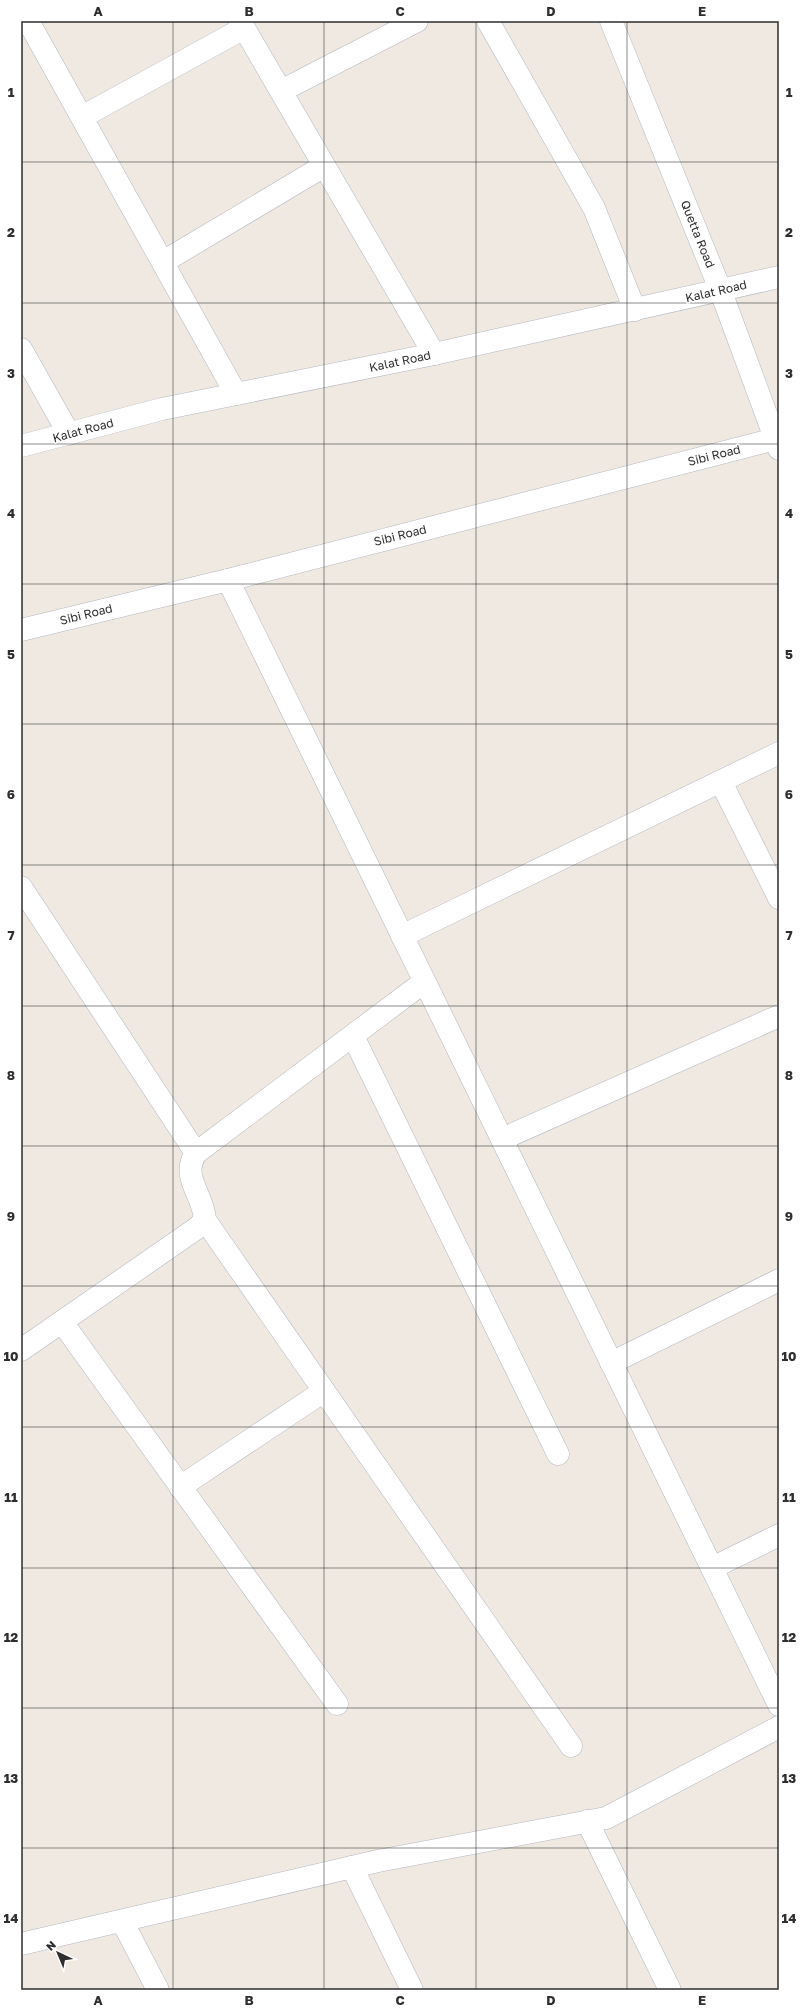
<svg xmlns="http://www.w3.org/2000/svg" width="800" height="2011" viewBox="0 0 800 2011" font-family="'Golos Text',sans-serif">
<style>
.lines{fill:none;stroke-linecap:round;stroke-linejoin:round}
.minor-casing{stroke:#b4b7c1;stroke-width:23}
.minor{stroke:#fff;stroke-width:22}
.grid{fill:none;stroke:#2e2e2e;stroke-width:1;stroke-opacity:0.55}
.labels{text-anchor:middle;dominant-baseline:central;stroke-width:3;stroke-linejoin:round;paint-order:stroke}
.street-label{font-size:12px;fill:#2e2e2e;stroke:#fff}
.neatline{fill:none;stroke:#2e2e2e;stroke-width:1.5}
.grid-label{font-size:13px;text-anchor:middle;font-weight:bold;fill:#2e2e2e}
</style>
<rect width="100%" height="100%" fill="#efe9e1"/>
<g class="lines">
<defs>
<g id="minor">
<polyline points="28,21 236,394"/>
<polyline points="240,21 434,354"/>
<polyline points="488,21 594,208 635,310"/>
<polyline points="611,21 720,289 779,449"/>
<polyline points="281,91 417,21"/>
<polyline points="82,117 244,28"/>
<polyline points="163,262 324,166"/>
<polyline points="21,349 69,434"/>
<polyline points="21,446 162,409 434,354 779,277"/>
<polyline points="228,580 779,1705"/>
<polyline points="21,630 228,580 779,438"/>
<polyline points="721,782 779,898"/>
<polyline points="21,887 196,1153"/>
<polyline points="402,936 779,753"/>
<path d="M424,982L196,1153C180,1177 204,1195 205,1220L571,1746"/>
<polyline points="353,1036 558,1454"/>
<polyline points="502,1139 779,1016"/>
<polyline points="62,1322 337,1704"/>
<polyline points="21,1350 197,1228 205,1220"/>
<polyline points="611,1363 779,1280"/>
<polyline points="180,1487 324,1391"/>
<polyline points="712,1568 779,1535"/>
<polyline points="587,1821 670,1990"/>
<polyline points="352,1867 412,1990"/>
<polyline points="122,1921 158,1990"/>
<polyline points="21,1944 378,1861 606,1818 779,1727"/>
</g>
</defs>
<use href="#minor" class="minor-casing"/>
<use href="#minor" class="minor"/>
</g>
<path class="grid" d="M173,21V1990M324,21V1990M476,21V1990M627,21V1990M21,162H779M21,303H779M21,444H779M21,584H779M21,724H779M21,865H779M21,1006H779M21,1146H779M21,1286H779M21,1427H779M21,1568H779M21,1708H779M21,1848H779"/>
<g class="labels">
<g class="street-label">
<text transform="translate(698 234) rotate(68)">Quetta Road</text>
<text transform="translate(716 291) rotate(-13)">Kalat Road</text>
<text transform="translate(400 361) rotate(-12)">Kalat Road</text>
<text transform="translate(83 430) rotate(-15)">Kalat Road</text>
<text transform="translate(714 455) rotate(-14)">Sibi Road</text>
<text transform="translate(400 535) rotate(-14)">Sibi Road</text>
<text transform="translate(86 614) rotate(-14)">Sibi Road</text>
</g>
</g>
<rect width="800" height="2011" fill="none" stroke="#ffffff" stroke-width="44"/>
<g transform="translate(58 1953) rotate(316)" stroke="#ffffff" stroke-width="3" paint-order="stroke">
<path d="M0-3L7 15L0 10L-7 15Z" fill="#2e2e2e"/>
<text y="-6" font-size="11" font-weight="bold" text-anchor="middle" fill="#2e2e2e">N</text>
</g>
<rect x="22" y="22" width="756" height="1967" class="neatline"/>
<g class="grid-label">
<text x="98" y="16">A</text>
<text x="249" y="16">B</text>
<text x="400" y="16">C</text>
<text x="551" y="16">D</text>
<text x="702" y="16">E</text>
<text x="11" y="97">1</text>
<text x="789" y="97">1</text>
<text x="11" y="237">2</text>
<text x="789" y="237">2</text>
<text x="11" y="378">3</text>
<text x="789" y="378">3</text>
<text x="11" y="518">4</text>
<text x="789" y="518">4</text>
<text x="11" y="659">5</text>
<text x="789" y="659">5</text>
<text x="11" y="799">6</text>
<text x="789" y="799">6</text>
<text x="11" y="940">7</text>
<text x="789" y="940">7</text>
<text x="11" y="1080">8</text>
<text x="789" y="1080">8</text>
<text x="11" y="1221">9</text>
<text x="789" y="1221">9</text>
<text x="11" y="1361">10</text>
<text x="789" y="1361">10</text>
<text x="11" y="1502">11</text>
<text x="789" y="1502">11</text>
<text x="11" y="1642">12</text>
<text x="789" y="1642">12</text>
<text x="11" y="1783">13</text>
<text x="789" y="1783">13</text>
<text x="11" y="1923">14</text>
<text x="789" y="1923">14</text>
<text x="98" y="2005">A</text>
<text x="249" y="2005">B</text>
<text x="400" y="2005">C</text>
<text x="551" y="2005">D</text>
<text x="702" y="2005">E</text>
</g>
</svg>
